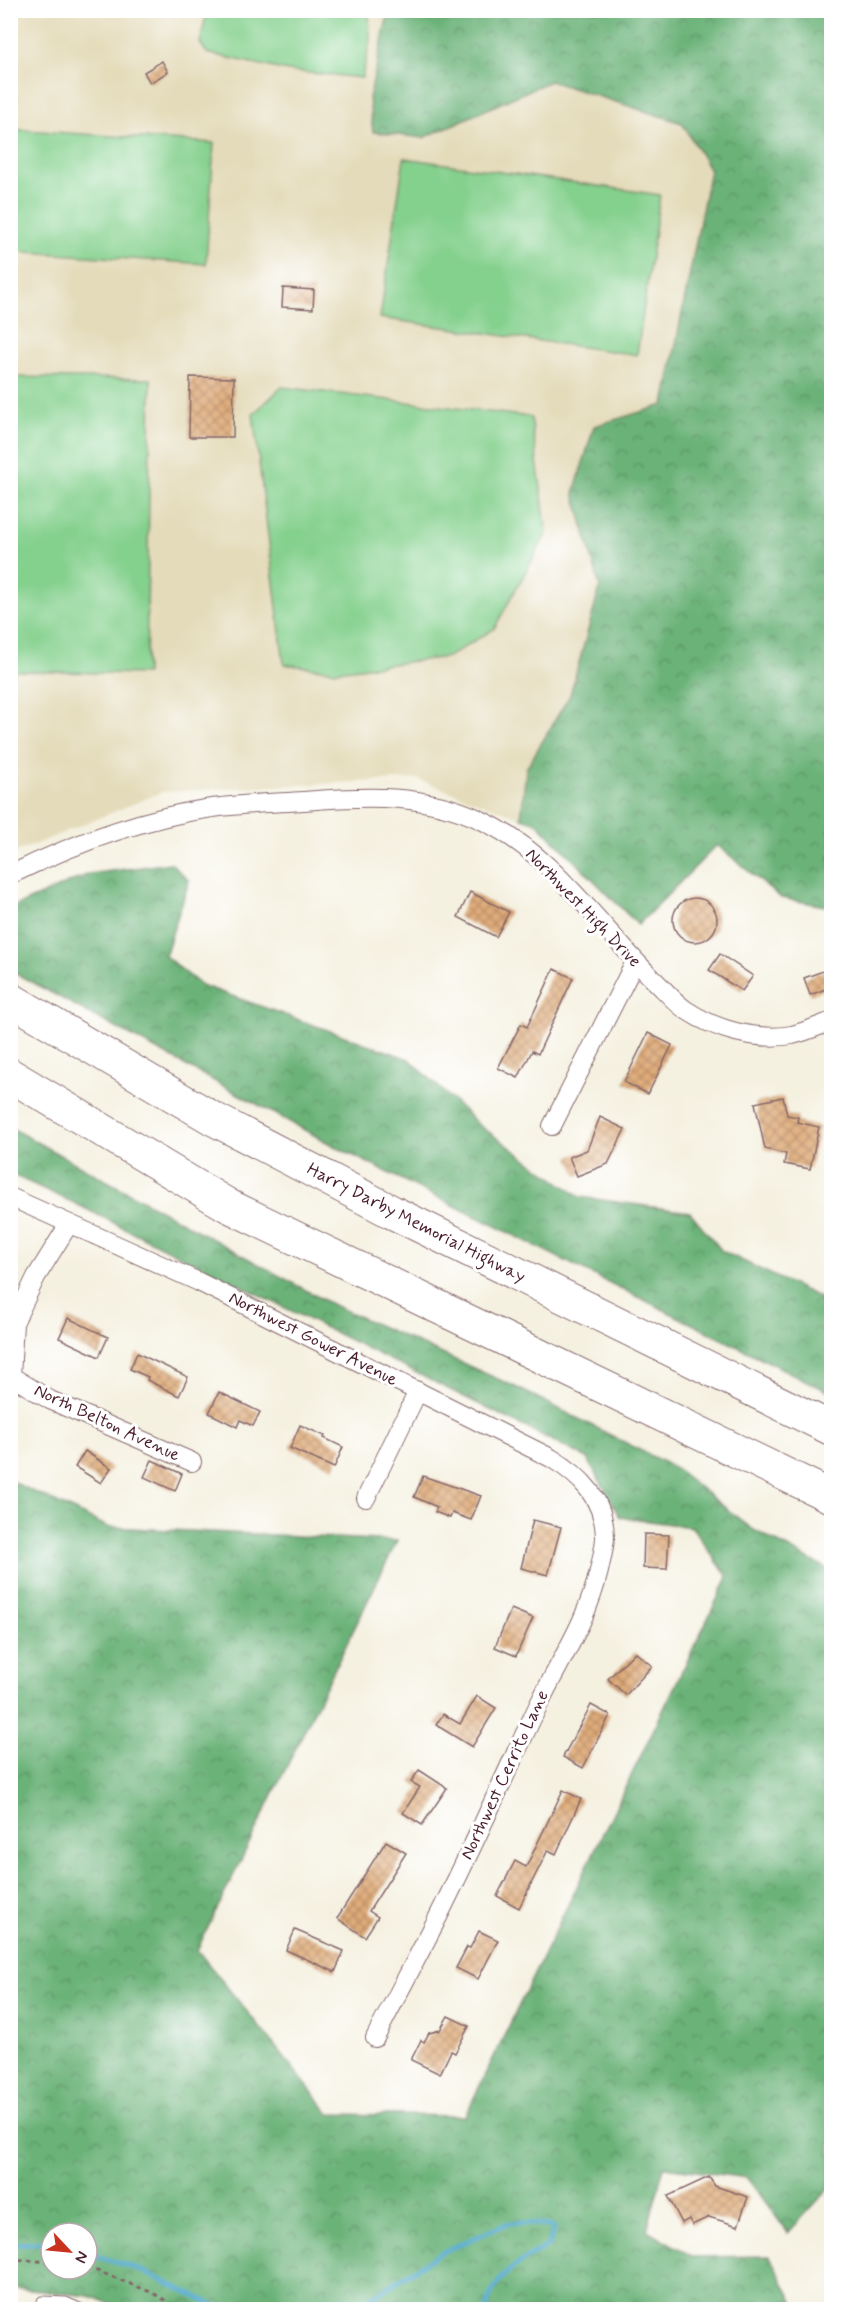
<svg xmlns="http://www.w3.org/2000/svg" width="842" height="2320" viewBox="0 0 842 2320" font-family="Mynerve,sans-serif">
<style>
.built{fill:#e4dbba}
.forest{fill:url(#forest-crowns);stroke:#5a6852;stroke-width:1.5;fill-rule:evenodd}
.park{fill:#84d08d;stroke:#67785c;stroke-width:1.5}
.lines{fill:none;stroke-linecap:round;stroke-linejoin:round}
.stream{stroke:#4da7ca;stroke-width:5}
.building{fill:url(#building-cross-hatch)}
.service-casing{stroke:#86686b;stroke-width:11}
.minor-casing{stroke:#86686b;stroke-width:20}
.motorway-casing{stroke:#86686b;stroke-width:35}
.path{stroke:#86686b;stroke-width:3;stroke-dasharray:4.5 4.5;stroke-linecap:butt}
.service{stroke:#fff;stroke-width:9}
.minor{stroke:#fff;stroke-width:18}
.motorway{stroke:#fff;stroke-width:33}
.labels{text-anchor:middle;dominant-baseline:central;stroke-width:6;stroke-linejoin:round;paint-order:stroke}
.street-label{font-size:18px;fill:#4a1f2b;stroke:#fff}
</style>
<defs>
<pattern id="forest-crowns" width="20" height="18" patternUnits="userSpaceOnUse" patternTransform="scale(1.5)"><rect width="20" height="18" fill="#6bb278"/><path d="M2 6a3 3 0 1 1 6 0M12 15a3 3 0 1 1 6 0" fill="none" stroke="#5a9063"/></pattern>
<pattern id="building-cross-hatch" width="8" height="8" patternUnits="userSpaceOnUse" patternTransform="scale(1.5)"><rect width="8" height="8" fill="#dfac7a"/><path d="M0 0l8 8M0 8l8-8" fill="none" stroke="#b78b64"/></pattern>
</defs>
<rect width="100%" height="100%" fill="#fff"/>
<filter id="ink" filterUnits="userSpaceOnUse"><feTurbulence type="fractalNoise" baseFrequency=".0167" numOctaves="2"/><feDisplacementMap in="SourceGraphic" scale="12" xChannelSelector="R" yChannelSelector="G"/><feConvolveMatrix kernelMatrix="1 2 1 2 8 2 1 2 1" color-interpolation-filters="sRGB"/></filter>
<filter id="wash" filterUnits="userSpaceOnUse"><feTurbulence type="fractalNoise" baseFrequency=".008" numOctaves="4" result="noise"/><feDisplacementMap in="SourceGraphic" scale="24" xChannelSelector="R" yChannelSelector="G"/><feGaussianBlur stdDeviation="1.35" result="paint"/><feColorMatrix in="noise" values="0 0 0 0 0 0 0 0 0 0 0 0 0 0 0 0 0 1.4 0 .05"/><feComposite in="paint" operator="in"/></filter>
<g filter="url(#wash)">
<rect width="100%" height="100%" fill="#f5f1e1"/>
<polygon class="built" points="11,11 389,11 369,97 423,138 550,81 682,123 710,170 664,405 594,426 574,493 600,587 570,695 526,769 521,818 417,779 162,792 11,854"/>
<g class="forest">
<polygon points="389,10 831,11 831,907 781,898 717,845 638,925 537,823 521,818 526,769 570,695 600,587 574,493 594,426 664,405 710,170 682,123 550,81 423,138 373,132 369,98"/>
<polygon points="171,863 189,881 165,956 201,985 409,1059 479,1125 580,1197 690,1212 722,1251 831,1303 831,1393 336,1147 11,971 11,908 89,874"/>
<path d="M11,1128L331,1304L522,1390L675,1468L752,1529L831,1571V2186L788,2233L748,2178L664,2167L647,2230L693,2257L770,2256L797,2309L126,2310L90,2296L11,2288V1481L108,1527L397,1541L197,1950L330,2114L465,2116L728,1577L692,1527L620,1517L587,1458L74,1203L11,1174ZM51,2233H87V2269H51Z"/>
</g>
<g class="park">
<polygon points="207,11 369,11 370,41 362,78 288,71 207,53 200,43"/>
<polygon points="10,129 214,143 206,264 11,251"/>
<polygon points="404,158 660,195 637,355 380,318"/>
<polygon points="11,377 151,379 146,674 11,671"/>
<polygon points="282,387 531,417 547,533 494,629 448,657 336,671 284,664 253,414"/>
</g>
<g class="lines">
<g class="stream">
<polyline points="10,2244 51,2242"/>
<polyline points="87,2253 140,2270 224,2310"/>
<path d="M349,2310L378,2294L440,2253L506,2224L520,2222L554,2227L549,2245C523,2260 491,2276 486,2310"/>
</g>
</g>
<g id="blocks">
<g class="building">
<polygon points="162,61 168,72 150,83 144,72"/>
<polygon points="283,288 314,290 313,309 282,307"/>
<polygon points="190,377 234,378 233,437 189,437"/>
<polygon points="470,892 509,912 496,937 458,917"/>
<circle cx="695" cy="920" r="22"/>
<polygon points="720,954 753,976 742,991 709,970"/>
<polygon points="831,968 831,987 810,995 804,978"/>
<polygon points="554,969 573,978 538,1054 532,1051 518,1078 498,1068 521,1024 527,1027"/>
<polygon points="648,1033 672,1045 648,1094 624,1082"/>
<polygon points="783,1097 787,1115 798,1117 797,1122 819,1127 810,1169 784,1164 786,1154 765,1149 755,1103"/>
<polygon points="600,1117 625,1129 608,1164 577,1176 569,1157 587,1150"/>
<polygon points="68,1318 108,1337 99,1357 59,1338"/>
<polygon points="137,1353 188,1377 179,1396 147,1380 148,1377 130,1369"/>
<polygon points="219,1392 260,1412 253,1426 240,1420 237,1427 209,1413"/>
<polygon points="300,1425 325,1436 324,1438 343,1447 334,1468 290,1448"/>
<polygon points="85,1451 111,1468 101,1483 75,1467"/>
<polygon points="152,1460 182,1474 175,1491 144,1477"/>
<polygon points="423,1476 481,1496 471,1520 452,1513 450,1518 435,1512 437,1507 414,1497"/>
<polygon points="533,1520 561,1527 548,1575 521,1568"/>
<polygon points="644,1534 669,1535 667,1569 643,1568"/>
<polygon points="511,1609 533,1618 516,1656 495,1647"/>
<polygon points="635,1652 652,1666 626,1695 608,1679"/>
<polygon points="477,1696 496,1708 472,1747 436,1725 443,1714 460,1724"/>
<polygon points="591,1705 610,1715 583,1768 563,1757"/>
<polygon points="419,1770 447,1788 422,1825 403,1813 420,1787 411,1782"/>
<polygon points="563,1790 581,1799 556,1854 548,1850 519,1908 497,1896 515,1861 526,1867"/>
<polygon points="386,1841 406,1853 369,1911 378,1917 365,1937 337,1918"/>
<polygon points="295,1930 344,1951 335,1972 286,1950"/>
<polygon points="479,1931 498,1940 478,1979 456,1968 467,1947 470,1948"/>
<polygon points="448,2016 469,2026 455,2053 451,2051 440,2074 411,2060 421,2040 424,2042 429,2033 440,2030"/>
<polygon points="709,2177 715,2186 748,2197 738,2226 709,2217 692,2225 689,2219 682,2223 668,2196"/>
</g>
</g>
</g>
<g filter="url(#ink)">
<use href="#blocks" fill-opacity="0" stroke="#86686b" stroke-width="1.5"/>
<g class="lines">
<defs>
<polyline id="service" points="42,2301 66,2302 84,2310"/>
<g id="minor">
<path d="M10,875C73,844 142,818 212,808C242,804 273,803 304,801C364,796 425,793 481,820C552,853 598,925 653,979C664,989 674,1002 686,1010C716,1030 756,1041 792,1035C805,1032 819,1026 832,1021"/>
<polyline points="552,1126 635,962"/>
<path d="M10,1197L199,1282L551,1458C581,1476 604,1499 605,1536C605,1548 601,1560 599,1571C586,1624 562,1656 539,1704C506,1772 476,1841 442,1909C420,1953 397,1995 375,2038"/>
<polyline points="69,1224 36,1277 14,1323 11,1376 50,1400 192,1462"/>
<polyline points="366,1498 418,1391"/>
</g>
<g id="motorway">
<polyline points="10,999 212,1118 392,1212 832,1429"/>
<polyline points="10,1075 229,1206 832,1497"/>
</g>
</defs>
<use href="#service" class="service-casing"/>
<use href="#minor" class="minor-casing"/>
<use href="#motorway" class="motorway-casing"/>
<g class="path">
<polyline points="10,2259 51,2262"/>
<polyline points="87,2267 151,2292 182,2310"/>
</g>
<use href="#service" class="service"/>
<use href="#minor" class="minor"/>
<use href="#motorway" class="motorway"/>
</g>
</g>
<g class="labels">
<g class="street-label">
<text transform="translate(583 908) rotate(46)">Northwest High Drive</text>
<text transform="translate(416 1223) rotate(27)">Harry Darby Memorial Highway</text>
<text transform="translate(313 1339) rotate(27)">Northwest Gower Avenue</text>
<text transform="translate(107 1423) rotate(25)">North Belton Avenue</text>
<text transform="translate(505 1775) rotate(-65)">Northwest Cerrito Lane</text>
</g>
</g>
<rect width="842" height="2320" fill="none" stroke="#fff" stroke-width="36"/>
<g transform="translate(69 2251) rotate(116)"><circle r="28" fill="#ffffff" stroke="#b7a5aa" stroke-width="1.5"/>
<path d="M0-4.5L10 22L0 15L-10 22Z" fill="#c8321e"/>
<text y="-9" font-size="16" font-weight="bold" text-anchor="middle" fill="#4a1f2b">N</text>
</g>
</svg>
